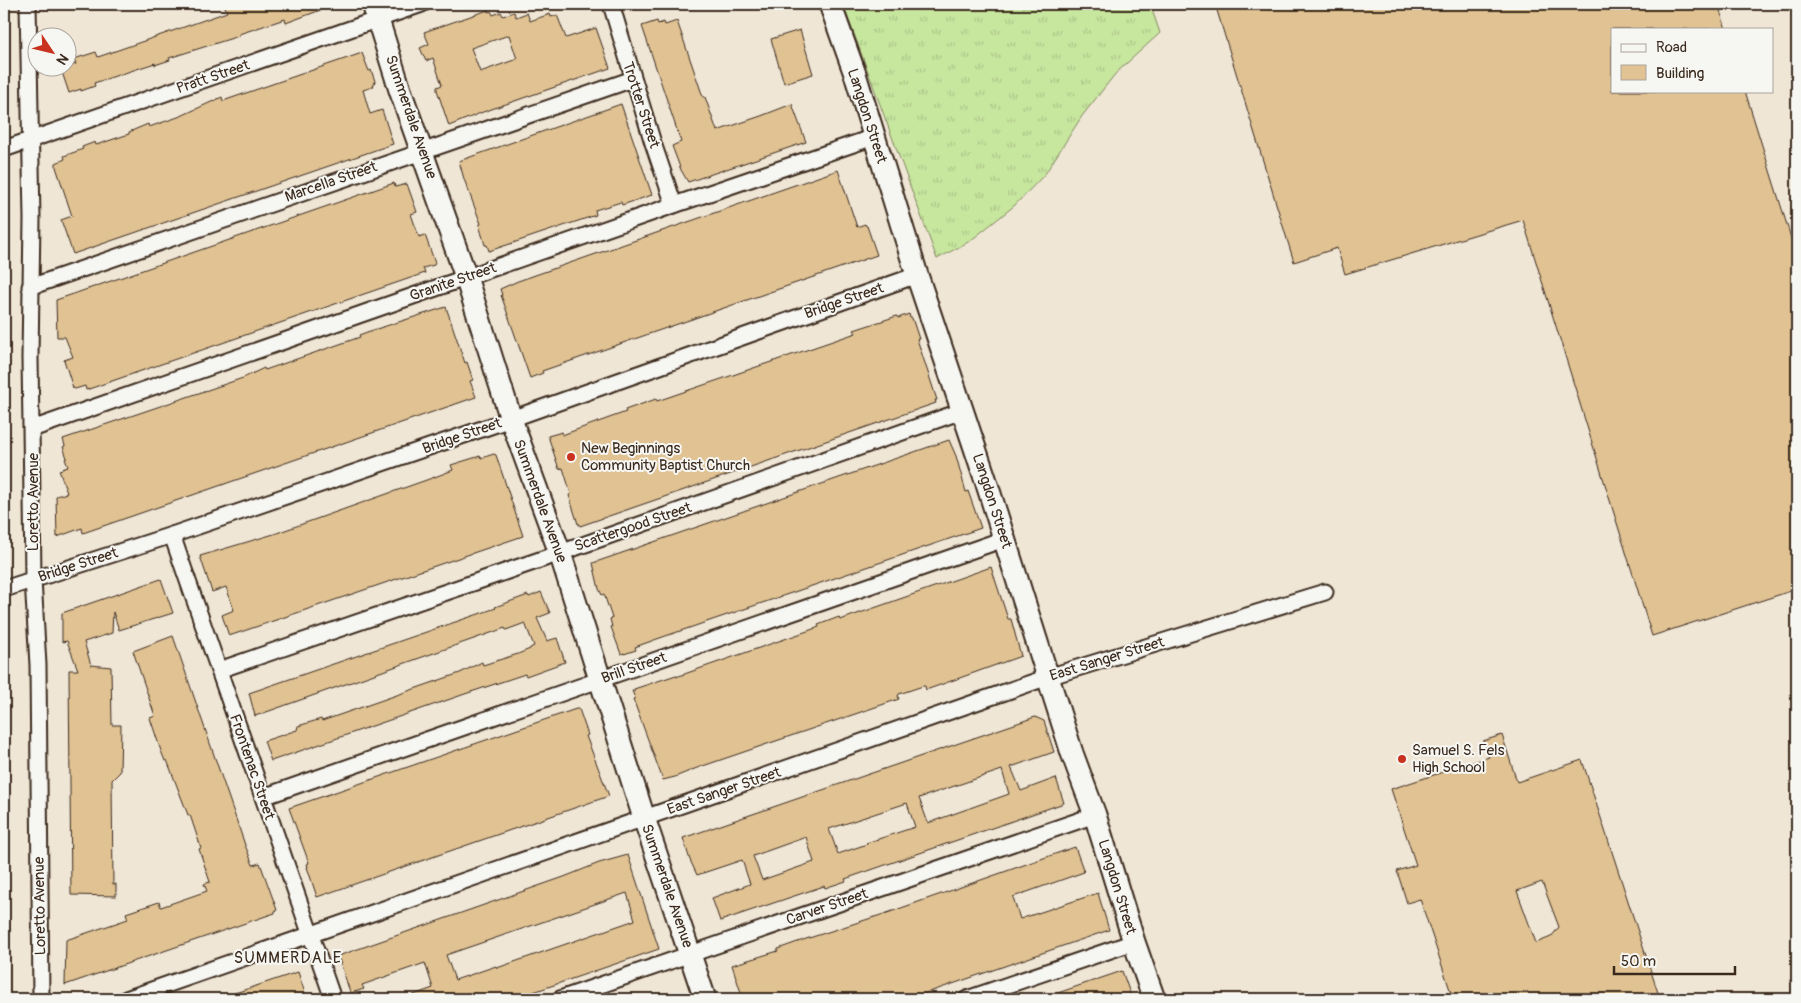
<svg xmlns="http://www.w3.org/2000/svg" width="1801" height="1003" viewBox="0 0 1801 1003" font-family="Pangolin,sans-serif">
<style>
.grass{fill:url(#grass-tufts);stroke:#81885e}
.building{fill:#e0c293;stroke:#3b2a1e;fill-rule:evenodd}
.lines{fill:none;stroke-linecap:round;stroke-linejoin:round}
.street-casing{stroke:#3b2a1e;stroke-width:19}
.secondary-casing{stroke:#3b2a1e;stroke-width:25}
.street{stroke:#f6f6f2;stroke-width:15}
.secondary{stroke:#f6f6f2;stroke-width:21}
.poi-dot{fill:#c8321e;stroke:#f6f6f2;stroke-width:2}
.labels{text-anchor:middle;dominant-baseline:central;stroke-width:4;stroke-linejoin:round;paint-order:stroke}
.street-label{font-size:15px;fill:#3b2a1e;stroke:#f6f6f2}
.poi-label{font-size:15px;fill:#3b2a1e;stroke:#f6f6f2;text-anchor:start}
.neighbourhood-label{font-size:16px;letter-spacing:1px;fill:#3b2a1e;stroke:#f6f6f2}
</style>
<defs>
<pattern id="grass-tufts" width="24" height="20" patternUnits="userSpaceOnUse" patternTransform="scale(1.25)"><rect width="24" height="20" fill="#c7e69e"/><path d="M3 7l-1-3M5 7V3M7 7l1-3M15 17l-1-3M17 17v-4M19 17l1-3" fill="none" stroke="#acc588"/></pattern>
</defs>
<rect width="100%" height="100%" fill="#efe6d6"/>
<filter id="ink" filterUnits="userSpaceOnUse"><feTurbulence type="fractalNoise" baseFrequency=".02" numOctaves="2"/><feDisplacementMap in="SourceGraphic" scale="10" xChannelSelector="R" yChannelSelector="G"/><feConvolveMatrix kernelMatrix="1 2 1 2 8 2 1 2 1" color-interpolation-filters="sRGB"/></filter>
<g filter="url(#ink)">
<polygon class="grass" points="843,4 1150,4 1160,33 1116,73 1082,116 1045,174 1014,206 970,241 937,259"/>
<g class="building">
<polygon points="224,4 333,4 334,5 286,23 285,19 239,34 239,36 169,58 170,60 155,65 155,63 94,83 95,86 81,91 81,89 69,93 61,69 76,64 74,59 96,52 98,57 227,12"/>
<polygon points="1215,4 1718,4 1726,29 1612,29 1612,91 1745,91 1797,257 1797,589 1652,636 1523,220 1345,274 1337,248 1294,262"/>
<path d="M488,10V12L491,11L493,15L501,12L503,16L514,12L516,17L527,13L530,21L550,14L551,17L557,15L566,38L596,28L610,68L483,112L449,126L437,90V87L442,85L433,58L426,61L420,48L429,44L424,32ZM509,35L517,59L480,72L471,48Z"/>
<polygon points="657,21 658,24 664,22 665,25 677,21 703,97 705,97 717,131 761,116 792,104 806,142 688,182 681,170 672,146 681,142 642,26"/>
<polygon points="800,30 813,74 784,83 771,39"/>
<polygon points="362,53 369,71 371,70 375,81 373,87 363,90 370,114 382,110 393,144 73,254 61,220 72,216 56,167 56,163 65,159 64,156 83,149 82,147 95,142 96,145 129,134 129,132 148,124 149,127 181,116 222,97 223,101"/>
<polygon points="621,104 652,195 622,205 621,202 595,210 596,215 489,251 487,245 485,245 479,225 481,224 464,179 459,161"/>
<polygon points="838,170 857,227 865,224 866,226 867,226 877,255 542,371 543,373 530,378 501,295 502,295 500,289 518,281"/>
<polygon points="394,183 395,187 407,184 417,212 411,214 419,237 425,235 435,263 434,265 423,268 425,273 86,390 85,386 75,389 73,388 64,360 73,357 65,337 57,337 56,300"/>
<polygon points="446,307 465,363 467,362 473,380 470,381 476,397 83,533 82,528 57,537 56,496 67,493 59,470 68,467 65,459 67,458 63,447 65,446 63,439 243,378 264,368 265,370 360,337 359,335 367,332"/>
<polygon points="909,314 910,318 912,318 919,339 917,339 937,400 935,400 936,403 580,526 580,524 578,524 571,502 569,495 571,494 563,468 559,469 548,436 562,432 562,435 626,412 625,410 656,399 657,401 856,333 854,330 897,316 898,318"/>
<polygon points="949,440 956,456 966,492 968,491 981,528 657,639 635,647 636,650 624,654 624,653 621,654 611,627 612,627 610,619 612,618 604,594 602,595 599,589 593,563"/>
<polygon points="494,454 496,455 523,536 229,636 222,615 234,610 226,587 212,592 200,556 274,534 432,478 453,470 451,465 480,456 481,458"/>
<polygon points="991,567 1008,619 1011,619 1021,656 926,690 925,686 923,686 899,694 898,696 899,699 697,768 675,777 663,780 633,699 635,698 632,691 635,691 634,689 676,675 676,677 690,672 819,627 818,625 839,617 840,620"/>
<polygon points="161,579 173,613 119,630 113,612 112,633 84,642 91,665 111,667 112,725 121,725 120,772 112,780 113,884 116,884 116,896 71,895 69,670 78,670 67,641 62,642 62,613"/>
<polygon points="541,592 550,613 537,618 547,641 557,638 565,662 526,676 525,674 465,694 271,761 264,741 297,730 298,726 321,719 322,721 460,673 482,662 483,665 518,654 530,649 530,648 534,646 525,623 506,630 505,628 255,716 249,693 496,608 495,607 528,595 529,597"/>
<polygon points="173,636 245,845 253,865 260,863 277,910 275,911 275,913 266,916 65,985 66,940 128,919 126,913 159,902 161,907 207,891 204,884 210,882 199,849 201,848 190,815 188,815 167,760 165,761 161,751 150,718 155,716 133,651"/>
<polygon points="576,709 579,709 588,735 586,736 609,796 317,897 307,867 308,867 307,864 309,863 289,808"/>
<path d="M1035,717L1044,721L1054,752L1011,767L1021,791L1056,778L1064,803L845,879L846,881L825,888L824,886L720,921L712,898L750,884L742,860L697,875L690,860L683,838ZM1002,770L1009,794L928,823L919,798ZM907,803L915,827L866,843L867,844L838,854L829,829ZM806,837L814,862L762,880L753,856Z"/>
<path d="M1502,735L1517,782L1582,760L1660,999H1453L1420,899L1407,903L1397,871L1416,865L1391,789L1489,757L1483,741ZM1542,882L1559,927L1551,937L1536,943L1517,891Z"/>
<polygon points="1075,847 1084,872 1013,897 1020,919 1098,893 1109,930 909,999 743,999 732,965 778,951 778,949 806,939 887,913"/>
<path d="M628,855L659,949L513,999H408V997L433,988L425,963L362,985L364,989L351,993L349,989L338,956L564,877L599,863ZM627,893L635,920L497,968L496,966L455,980L446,955Z"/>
<polygon points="1122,971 1132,999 1046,999 1046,997"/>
<polygon points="298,972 307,999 223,999 223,997"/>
</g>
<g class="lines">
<defs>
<g id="street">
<polyline points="28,4 32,219 30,358 32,497 33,579 38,665 41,999"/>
<polyline points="611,4 653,143 674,205"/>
<polyline points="4,149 422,4"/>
<polyline points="30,287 633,79"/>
<polyline points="32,429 674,205 874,137"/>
<polyline points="172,535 333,999"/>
<polyline points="4,589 172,535 511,419 917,275"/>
<polyline points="219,670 560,553 962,411"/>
<polyline points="263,797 1004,539"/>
<polyline points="126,999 1048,677 1325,592"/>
<polyline points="560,999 1095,815"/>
<polyline points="967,999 1134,942"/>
</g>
<g id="secondary">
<polyline points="373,4 400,90 466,277 511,419 560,553 644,818 705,999"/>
<polyline points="830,4 855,74 917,275 985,478 1072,753 1095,815 1134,942 1154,999"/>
</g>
</defs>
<use href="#street" class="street-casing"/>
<use href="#secondary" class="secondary-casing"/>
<use href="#street" class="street"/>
<use href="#secondary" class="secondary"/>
</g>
</g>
<g class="poi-dot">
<circle cx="571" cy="457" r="5"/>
<circle cx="1402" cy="759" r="5"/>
</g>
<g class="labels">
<g class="street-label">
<text transform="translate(213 77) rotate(-19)">Pratt Street</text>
<text transform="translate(641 105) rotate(72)">Trotter Street</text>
<text transform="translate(867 116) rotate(72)">Langdon Street</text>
<text transform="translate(411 117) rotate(71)">Summerdale Avenue</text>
<text transform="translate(331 182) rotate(-19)">Marcella Street</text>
<text transform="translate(453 282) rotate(-19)">Granite Street</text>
<text transform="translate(844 301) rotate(-19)">Bridge Street</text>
<text transform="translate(462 436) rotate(-19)">Bridge Street</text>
<text transform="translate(540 501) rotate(70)">Summerdale Avenue</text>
<text transform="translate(992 501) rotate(72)">Langdon Street</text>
<text transform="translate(33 502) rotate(-90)">Loretto Avenue</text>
<text transform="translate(633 527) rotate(-19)">Scattergood Street</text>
<text transform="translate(78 565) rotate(-18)">Bridge Street</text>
<text transform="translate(1107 659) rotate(-17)">East Sanger Street</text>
<text transform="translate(634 668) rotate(-19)">Brill Street</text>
<text transform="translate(252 767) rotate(71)">Frontenac Street</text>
<text transform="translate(724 791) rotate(-19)">East Sanger Street</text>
<text transform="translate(667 886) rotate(71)">Summerdale Avenue</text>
<text transform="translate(1117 887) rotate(73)">Langdon Street</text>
<text transform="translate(40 906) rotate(-91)">Loretto Avenue</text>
<text transform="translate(827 907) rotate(-19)">Carver Street</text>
</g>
<g class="poi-label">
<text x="581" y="448">New Beginnings<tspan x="581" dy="17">Community Baptist Church</tspan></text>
<text x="1412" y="750">Samuel S. Fels<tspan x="1412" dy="17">High School</tspan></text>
</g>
<g class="neighbourhood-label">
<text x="288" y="958">SUMMERDALE</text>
</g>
</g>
<rect width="1801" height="1003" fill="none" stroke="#f6f6f2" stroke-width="20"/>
<rect x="10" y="10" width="1781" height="983" fill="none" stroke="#3b2a1e" stroke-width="2" filter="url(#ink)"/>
<rect x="1611" y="28" width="162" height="65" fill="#f6f6f2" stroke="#aba49d"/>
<rect x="1621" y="44" width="25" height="8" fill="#f6f6f2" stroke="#aba49d"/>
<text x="1656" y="52" font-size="15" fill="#3b2a1e">Road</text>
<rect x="1621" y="65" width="25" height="15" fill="#e0c293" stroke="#aba49d"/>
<text x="1656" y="78" font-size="15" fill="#3b2a1e">Building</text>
<g transform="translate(52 52) rotate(125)"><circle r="24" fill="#f6f6f2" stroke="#aba49d"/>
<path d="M0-4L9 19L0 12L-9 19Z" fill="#c8321e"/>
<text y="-8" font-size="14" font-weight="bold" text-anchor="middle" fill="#3b2a1e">N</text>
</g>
<path d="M1614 966v8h121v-8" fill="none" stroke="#3b2a1e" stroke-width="2.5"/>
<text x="1621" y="966" font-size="15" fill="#3b2a1e" stroke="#f6f6f2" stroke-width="4" paint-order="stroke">50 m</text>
</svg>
